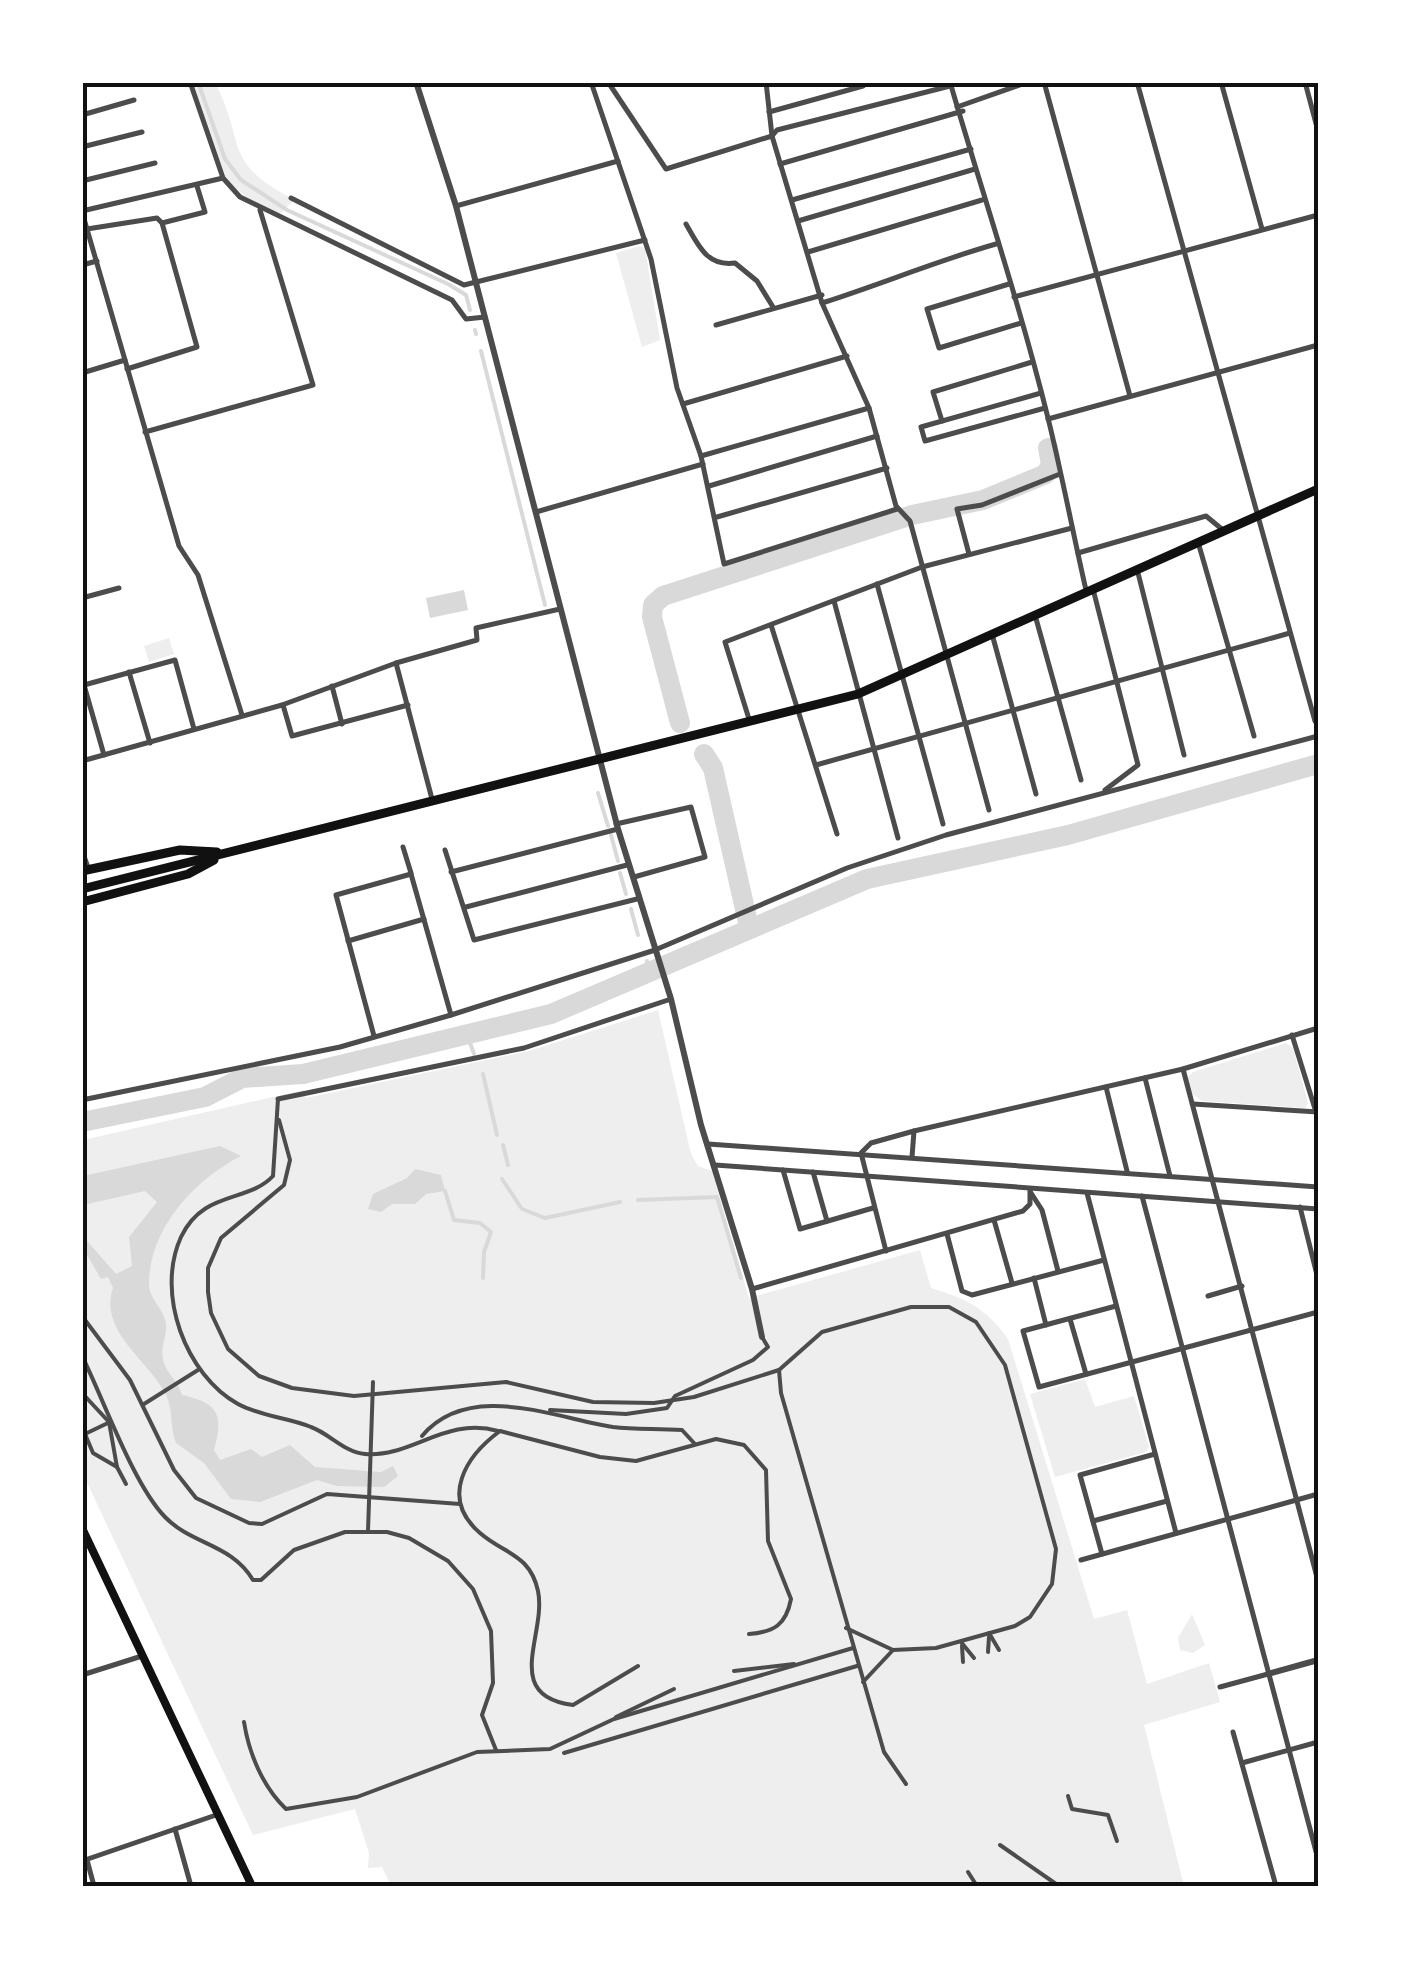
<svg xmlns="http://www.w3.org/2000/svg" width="1401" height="1969" viewBox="0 0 1401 1969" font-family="'Public Sans',sans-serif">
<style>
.green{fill:#eee}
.water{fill:#d9d9d9}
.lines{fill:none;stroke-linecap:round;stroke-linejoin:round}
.stream{stroke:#d9d9d9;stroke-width:4}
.river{stroke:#d9d9d9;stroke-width:20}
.pedestrian{stroke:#4c4c4c;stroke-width:4}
.minor{stroke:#4c4c4c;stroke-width:5}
.tertiary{stroke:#4c4c4c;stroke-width:6}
.secondary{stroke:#111;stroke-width:8}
.trunk{stroke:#111;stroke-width:9}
.neatline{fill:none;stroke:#111;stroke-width:4}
</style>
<rect width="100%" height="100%" fill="#fff"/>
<g class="green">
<path d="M190,83H215C247,143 220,162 295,200L277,216C209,181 213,150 190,83Z"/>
<polygon points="639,246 645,248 660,340 642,347 616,253"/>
<polygon points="169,638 174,654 149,662 144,646"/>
<path d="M658,1010L691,1154L698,1166L712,1171L749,1298L920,1250L931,1288C967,1299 986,1308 1008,1339L1094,1619L1127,1610L1147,1684L1209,1663L1220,1702L1144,1725L1184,1886H391L382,1867L368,1868L369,1853L355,1809L253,1835L83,1474V1140L304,1090L306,1098L529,1051Z"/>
<polygon points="1286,1043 1293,1048 1308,1103 1305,1108 1202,1101 1191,1093 1187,1079 1193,1072"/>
<polygon points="1085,1379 1095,1407 1134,1396 1149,1447 1146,1452 1055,1477 1030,1394"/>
<polygon points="1192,1614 1205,1645 1193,1653 1180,1650 1178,1638"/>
</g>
<g class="water">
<polygon points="464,590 468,610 430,618 426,598"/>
<path d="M220,1146L241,1156C195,1179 150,1228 149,1282C148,1299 164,1308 166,1324C167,1338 159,1349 164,1363C168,1375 178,1381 182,1395C218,1403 224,1414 214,1450L220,1460L251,1449L262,1457L290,1445L315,1467L381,1472L393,1466L398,1476L384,1487L337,1486L317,1480L260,1502L231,1499L204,1463L176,1443C170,1428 173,1411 167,1397C151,1361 98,1333 113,1288L108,1277L101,1279L83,1248L82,1235L116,1274L132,1266L129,1237L157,1202L145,1191L83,1205V1176Z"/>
<polygon points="415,1169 441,1175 445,1191 426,1194 415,1204 392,1204 381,1212 368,1209 373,1194 407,1178"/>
</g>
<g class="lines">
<g class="stream">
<polyline points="198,82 225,159 241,180 287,210 448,284 466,295 470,310"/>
<polyline points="475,330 476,334"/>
<polyline points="481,351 545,605"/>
<polyline points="598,793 608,826"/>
<polyline points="611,835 618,861"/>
<polyline points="620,873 626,894"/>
<polyline points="631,909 638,935"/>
<polyline points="647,961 648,976"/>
<polyline points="468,1037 474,1054"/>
<polyline points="483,1074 497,1135"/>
<polyline points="503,1145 508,1165"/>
<polyline points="502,1179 522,1209 545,1218 620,1202"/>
<polyline points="445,1191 454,1220 480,1223 491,1232 484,1252 483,1278"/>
<polyline points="638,1200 717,1197 741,1278"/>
</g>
<g class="river">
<polyline points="680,723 652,617 653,605 663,596 912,515 983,500 1046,474 1051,464 1048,448"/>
<polyline points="704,754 713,768 749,927"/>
<polyline points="82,1122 205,1097 242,1078 303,1074 551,1014 867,879 1068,835 1318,764"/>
</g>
<g class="pedestrian">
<path d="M278,1099L273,1176C248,1203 203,1190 181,1237C155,1294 186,1375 238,1404C262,1417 287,1417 311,1427C330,1434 344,1452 365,1454C411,1458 446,1416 498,1431"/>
<polyline points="279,1120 290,1160 284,1185 221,1238 208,1268 208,1292 211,1313 228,1349 259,1376 292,1388 354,1396 506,1382 593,1402 654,1403 694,1397 779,1370 822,1332 911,1307 949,1307 976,1322 1005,1365 1056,1549 1052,1584 1030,1617 1015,1626 936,1648 893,1650 846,1628"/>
<polyline points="82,1316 130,1380 174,1470 196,1498 249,1523 262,1524 327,1494 460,1504"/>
<path d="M82,1356C104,1400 133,1484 165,1517C192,1545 232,1544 253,1580H261L294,1550L345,1532H387L409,1538L448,1561L473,1589L491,1631L493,1683L482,1715L496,1750"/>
<polyline points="779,1370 781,1393 884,1752 906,1784"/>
<polyline points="82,1393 109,1422 117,1467 93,1453 85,1434"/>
<polyline points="144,1404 198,1370"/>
<polyline points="550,1410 626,1414 667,1408 675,1396 753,1360 768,1347 762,1337"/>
<polyline points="87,1433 110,1422"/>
<path d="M422,1436C469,1380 555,1418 613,1427C636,1430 659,1428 682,1430L694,1443"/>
<polyline points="117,1467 126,1484"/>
<polyline points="368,1531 373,1382"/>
<polyline points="989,1633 999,1650"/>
<polyline points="961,1642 974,1658"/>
<polyline points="962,1646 963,1662"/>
<polyline points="988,1652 989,1637"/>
<path d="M638,1666L573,1705C501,1696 547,1634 538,1591C530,1554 504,1554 480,1533C439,1498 466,1456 500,1431L600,1457L636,1461L716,1439L744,1445L766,1470L768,1541L791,1599C786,1625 774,1632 749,1634"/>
<polyline points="734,1671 794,1664"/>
<polyline points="863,1682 893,1650"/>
<polyline points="616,1717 674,1689"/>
<path d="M244,1722C249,1754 263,1787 286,1809L357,1797L477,1752L550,1749L614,1719L853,1648"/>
<polyline points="564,1753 857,1666"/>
<polyline points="1068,1796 1072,1809 1108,1815 1117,1841"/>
<polyline points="1000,1845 1059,1886"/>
<polyline points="968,1872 977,1886"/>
</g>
<g class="minor">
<polyline points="190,82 223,178 240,197 452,300 466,319 485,317"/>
<polyline points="591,82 651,259 677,388 701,456 724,564 897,509"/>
<polyline points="608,82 666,169 772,136 777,130 950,86"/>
<polyline points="766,82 772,136 822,303 869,408 896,506 910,521 989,810"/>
<path d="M950,82C982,192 1020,305 1048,418C1062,475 1073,533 1086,590"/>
<polyline points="1044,82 1130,396"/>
<polyline points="1137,82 1315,721"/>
<polyline points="1221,82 1262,229"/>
<polyline points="1305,82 1318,131"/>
<polyline points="863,85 877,82"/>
<polyline points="957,107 1028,82"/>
<polyline points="769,112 863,86"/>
<polyline points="82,115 134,100"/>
<polyline points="82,147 142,132"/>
<polyline points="780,164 963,111"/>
<polyline points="82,181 155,163"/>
<polyline points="291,198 464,285 645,240"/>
<polyline points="792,200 971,149"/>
<polyline points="456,206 618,161"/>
<polyline points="82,211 223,178"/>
<polyline points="82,212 179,546 198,575 242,715"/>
<polyline points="798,221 975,169"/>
<polyline points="162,223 205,212 197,186"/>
<path d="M686,224C698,245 707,267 735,263L757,281L773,307"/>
<polyline points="87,229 157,218 162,223 197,347 127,369"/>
<polyline points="808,252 982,200"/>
<polyline points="82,265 97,261"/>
<polyline points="1009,284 927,309 939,348 1021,323"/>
<polyline points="1014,297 1318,215"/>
<path d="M822,303C882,284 936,261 996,244"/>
<polyline points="716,325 822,295"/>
<polyline points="82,373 125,360"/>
<polyline points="1041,393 921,427 925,441 1045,408"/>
<polyline points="683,404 847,356"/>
<polyline points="1048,419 1318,345"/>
<polyline points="942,421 933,392 1032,362"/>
<polyline points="145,432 313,385 260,210"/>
<polyline points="701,456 869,408"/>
<polyline points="709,486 877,436"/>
<polyline points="536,512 703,464"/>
<polyline points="717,517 887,468"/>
<polyline points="1198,542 1254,736"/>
<polyline points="1078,553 1206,516 1223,530"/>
<polyline points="969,554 957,509 982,505 1060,474"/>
<polyline points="1137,569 1184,755"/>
<polyline points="877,584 943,824"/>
<polyline points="1093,589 1138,765 1105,790"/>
<polyline points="82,598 119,588"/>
<polyline points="834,601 898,838"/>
<polyline points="1035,615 1081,780"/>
<polyline points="771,625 837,834"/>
<polyline points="992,634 1036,794"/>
<polyline points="396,663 432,799"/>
<polyline points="129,672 150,743"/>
<polyline points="332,686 342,724"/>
<polyline points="283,705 292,736 408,705"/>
<polyline points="749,719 725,642 922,567 1072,528"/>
<polyline points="104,755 84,685 175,660 194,729"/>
<polyline points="82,761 282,705 396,663 477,640 476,628 560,609"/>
<polyline points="816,765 1290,633"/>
<polyline points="616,824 691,807 705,857 634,877"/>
<polyline points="403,847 411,873"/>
<polyline points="445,850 474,940 637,899"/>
<polyline points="451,872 618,829"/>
<polyline points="466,907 627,865"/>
<polyline points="348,941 424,919"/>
<polyline points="1292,1035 1316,1112"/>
<polyline points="374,1036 336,895 411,874 451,1015"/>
<polyline points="1183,1069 1318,1581"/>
<polyline points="1145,1078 1170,1176"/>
<polyline points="1106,1087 1127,1171"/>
<polyline points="278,1099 524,1048 671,999"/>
<polyline points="82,1100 340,1047 451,1015 655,950 847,868 946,835 1318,736"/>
<polyline points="1193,1104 1318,1112"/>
<polyline points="708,1144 1318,1187"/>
<polyline points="912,1157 914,1131 1183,1069 1318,1028"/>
<polyline points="715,1165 1318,1209"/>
<polyline points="783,1170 800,1229 873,1208"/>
<polyline points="813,1172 827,1221"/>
<polyline points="1031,1193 1042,1210 1058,1271"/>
<polyline points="1087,1193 1176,1533"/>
<polyline points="1142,1196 1318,1859"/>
<polyline points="1300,1207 1318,1279"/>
<polyline points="994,1220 1012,1283"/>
<polyline points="947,1234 962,1291 972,1295 1104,1260"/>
<polyline points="886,1251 861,1153 871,1143 914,1131"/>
<polyline points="1034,1278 1046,1325"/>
<polyline points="752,1289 1023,1211 1030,1204 1030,1190"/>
<polyline points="1208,1296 1242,1286"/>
<polyline points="1116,1306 1023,1331 1039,1387 1318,1312"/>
<polyline points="1070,1319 1086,1374"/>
<polyline points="1093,1521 1167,1501"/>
<polyline points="1102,1554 1080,1475 1155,1454"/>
<polyline points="1081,1560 1318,1494"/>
<polyline points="82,1675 142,1656"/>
<polyline points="1220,1687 1268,1674"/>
<polyline points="1233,1732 1276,1886"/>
<polyline points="1242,1763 1318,1742"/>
<polyline points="175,1829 191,1886"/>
<polyline points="87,1860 94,1886"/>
<polyline points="82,1861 219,1814"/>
</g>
<g class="tertiary">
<polyline points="416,82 456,206 618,829 671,999 701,1125 752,1289 762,1337"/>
<polyline points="82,852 88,869"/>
<polyline points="1268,1674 1318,1660"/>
</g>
<polyline class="secondary" points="82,1528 252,1886"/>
<g class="trunk">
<polyline points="82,871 180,850 217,852"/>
<polyline points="82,889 858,694 1318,489"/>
<polyline points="82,902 188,874 214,860"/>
</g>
</g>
<rect width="1401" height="1969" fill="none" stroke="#ffffff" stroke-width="170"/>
<rect x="85" y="85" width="1231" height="1799" class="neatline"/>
</svg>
